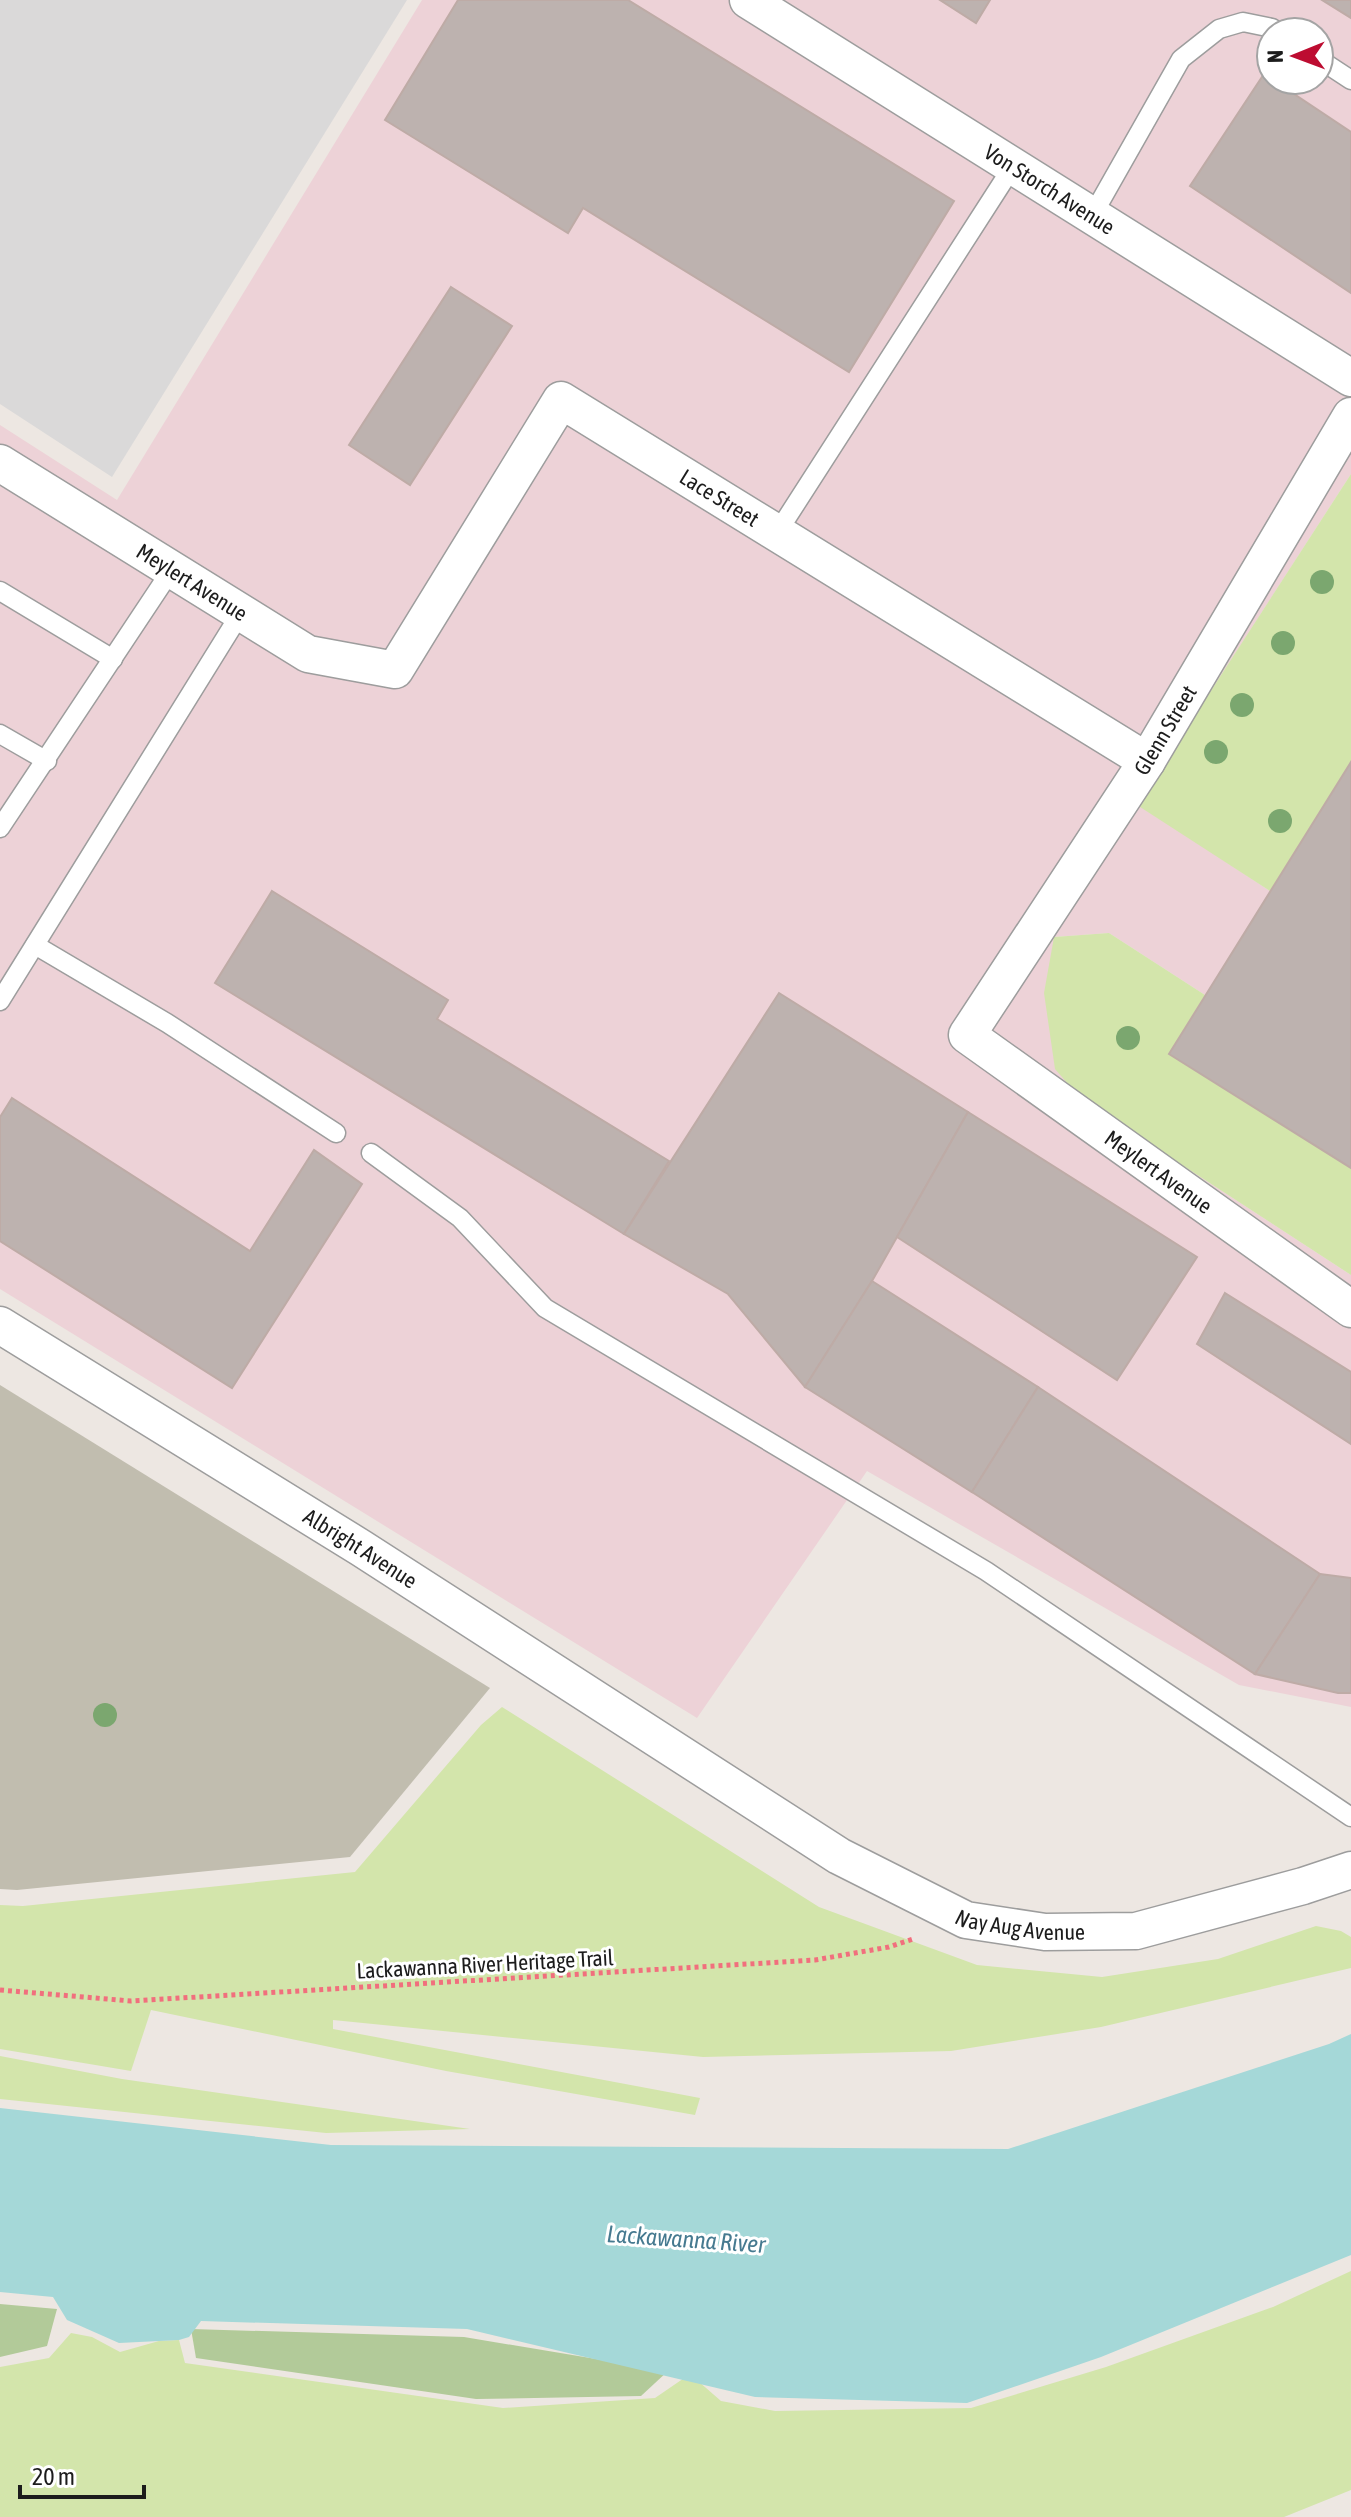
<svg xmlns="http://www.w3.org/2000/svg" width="1351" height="2517" viewBox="0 0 1351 2517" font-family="'Asap Condensed',sans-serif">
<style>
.residential{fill:#dad9d9}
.commercial{fill:#edd2d7;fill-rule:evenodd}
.construction{fill:#c1bdaf}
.grass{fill:#d3e5ab}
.forest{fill:#b2ca99}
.water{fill:#a5d8d8}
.building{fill:#bdb2af;stroke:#beaba6;stroke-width:2}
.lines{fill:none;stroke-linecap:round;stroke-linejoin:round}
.lane-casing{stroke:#9d9d9d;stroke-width:21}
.street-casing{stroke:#9d9d9d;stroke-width:39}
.path{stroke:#f16f7d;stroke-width:5;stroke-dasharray:4 4;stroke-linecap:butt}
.lane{stroke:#fff;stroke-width:18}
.street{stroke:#fff;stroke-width:36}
.tree{fill:#7ba76f}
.labels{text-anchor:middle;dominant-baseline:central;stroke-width:6;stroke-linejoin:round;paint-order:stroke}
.street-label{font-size:22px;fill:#1c1c1c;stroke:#fff}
.water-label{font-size:24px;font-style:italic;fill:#467a90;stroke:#fff}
</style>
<rect width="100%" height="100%" fill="#ede7e2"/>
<polygon class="residential" points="0,0 407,0 112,477 0,404"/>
<path class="commercial" d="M422,0H1351V474L1138,804L1270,891L1351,762V1168L1169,1054L1205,995L1109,933L1054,937L1082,1100L1351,1275V1707L1239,1685L867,1471L697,1718L0,1289V425L117,500ZM1271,32H1319V80H1271Z"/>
<polygon class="construction" points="0,1385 490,1688 350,1857 17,1890 0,1889"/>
<g class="grass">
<polygon points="1351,474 1351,762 1270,891 1137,805"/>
<polygon points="1109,933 1205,995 1169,1054 1351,1168 1351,1275 1082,1100 1055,1069 1044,993 1054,937"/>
<polygon points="502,1707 819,1907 977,1965 1102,1977 1218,1959 1316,1926 1341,1931 1351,1937 1351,1968 1101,2027 951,2051 703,2057 333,2020 333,2029 700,2098 695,2115 446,2071 151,2010 131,2071 0,2049 0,1905 23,1906 355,1872 481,1725"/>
<polygon points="0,2056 122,2079 470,2129 326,2133 0,2099"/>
<polygon points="1351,2271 1351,2490 1284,2517 0,2517 0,2367 49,2358 71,2333 92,2337 120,2352 159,2341 179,2340 185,2363 503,2408 655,2398 690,2374 721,2401 775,2411 971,2408 1106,2367 1273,2307"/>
</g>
<g class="forest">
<polygon points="0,2304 57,2309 47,2346 0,2357"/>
<polygon points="191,2329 464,2337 668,2371 641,2396 476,2399 196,2358"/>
</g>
<polygon class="water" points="1351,2034 1351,2255 1101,2357 967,2403 755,2397 467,2329 201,2321 189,2337 179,2340 119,2343 67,2320 53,2297 0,2292 0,2108 331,2145 1008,2149 1329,2044"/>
<g class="building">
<polygon points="458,0 628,0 954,201 849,372 583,208 568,233 385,120"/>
<polygon points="940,0 990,0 976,23"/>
<polygon points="1322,0 1351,0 1351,18"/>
<polygon points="1264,74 1351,132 1351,293 1190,186"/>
<polygon points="451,287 512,326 410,485 349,445"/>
<polygon points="1351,762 1351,1168 1169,1054"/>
<polygon points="272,891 448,1000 437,1019 669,1161 624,1234 215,983"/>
<polygon points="779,993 968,1112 872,1281 805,1387 728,1294 624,1234"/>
<polygon points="12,1098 250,1251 314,1150 362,1184 232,1388 0,1241 0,1117"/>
<polygon points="968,1112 1197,1257 1117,1380 897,1237"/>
<polygon points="872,1281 1038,1387 972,1492 805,1387"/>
<polygon points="1225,1293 1351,1372 1351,1444 1197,1344"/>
<polygon points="1038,1387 1320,1574 1255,1674 972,1492"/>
<polygon points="1320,1574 1351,1578 1351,1693 1338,1693 1255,1674"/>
</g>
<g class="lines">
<defs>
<g id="lane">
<polyline points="1319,59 1351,80"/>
<polyline points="1092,216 1181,59 1219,29 1243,22 1272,28 1278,32"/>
<polyline points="777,533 1013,166"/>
<polyline points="0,591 113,659"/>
<polyline points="0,734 47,761"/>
<polyline points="0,828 172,569"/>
<polyline points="35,945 167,1023 336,1133"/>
<polyline points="0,1001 242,611"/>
<polyline points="371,1153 460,1218 545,1308 986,1571 1351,1817"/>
</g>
<g id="street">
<path id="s1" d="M748,0L1351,378"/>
<path id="s2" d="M1351,416L1147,761L967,1035L1351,1309"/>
<path id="s3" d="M0,463L308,654L395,670L561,400L1147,761"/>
<path id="s4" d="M0,1325L361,1548L839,1856L966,1920L1045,1932L1136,1931L1303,1886L1351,1870"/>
</g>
</defs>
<use href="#lane" class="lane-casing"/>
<use href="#street" class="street-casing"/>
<polyline class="path" points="0,1990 131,2001 815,1960 889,1947 913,1939"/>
<use href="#lane" class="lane"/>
<use href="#street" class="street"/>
</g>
<g class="tree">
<circle cx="1322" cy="582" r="12"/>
<circle cx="1283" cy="643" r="12"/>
<circle cx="1242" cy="705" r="12"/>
<circle cx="1216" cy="752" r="12"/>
<circle cx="1280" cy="821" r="12"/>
<circle cx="1128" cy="1038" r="12"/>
<circle cx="105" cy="1715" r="12"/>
</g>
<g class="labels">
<g class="street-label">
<text stroke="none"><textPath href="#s1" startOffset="356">Von Storch Avenue</textPath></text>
<text stroke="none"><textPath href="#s3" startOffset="954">Lace Street</textPath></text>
<text stroke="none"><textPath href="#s3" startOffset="226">Meylert Avenue</textPath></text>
<text transform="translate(1165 730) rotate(-59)">Glenn Street</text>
<text stroke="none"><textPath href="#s2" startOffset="964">Meylert Avenue</textPath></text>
<text stroke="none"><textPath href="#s4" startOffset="424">Albright Avenue</textPath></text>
<text stroke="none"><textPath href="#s4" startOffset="1190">Nay Aug Avenue</textPath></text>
<text transform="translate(485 1964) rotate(-3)">Lackawanna River Heritage Trail</text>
</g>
<g class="water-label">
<text transform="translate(686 2239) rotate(4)">Lackawanna River</text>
</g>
</g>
<g transform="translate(1295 56) rotate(269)"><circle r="38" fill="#ffffff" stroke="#a4a4a4" stroke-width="2"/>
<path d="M0-6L14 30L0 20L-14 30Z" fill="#bd0c31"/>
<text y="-12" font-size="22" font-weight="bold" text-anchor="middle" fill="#1c1c1c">N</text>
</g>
<path d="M20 2485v12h124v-12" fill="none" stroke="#1c1c1c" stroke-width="4"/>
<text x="32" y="2485" font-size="24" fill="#1c1c1c" stroke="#ffffff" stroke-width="6" paint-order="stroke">20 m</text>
</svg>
